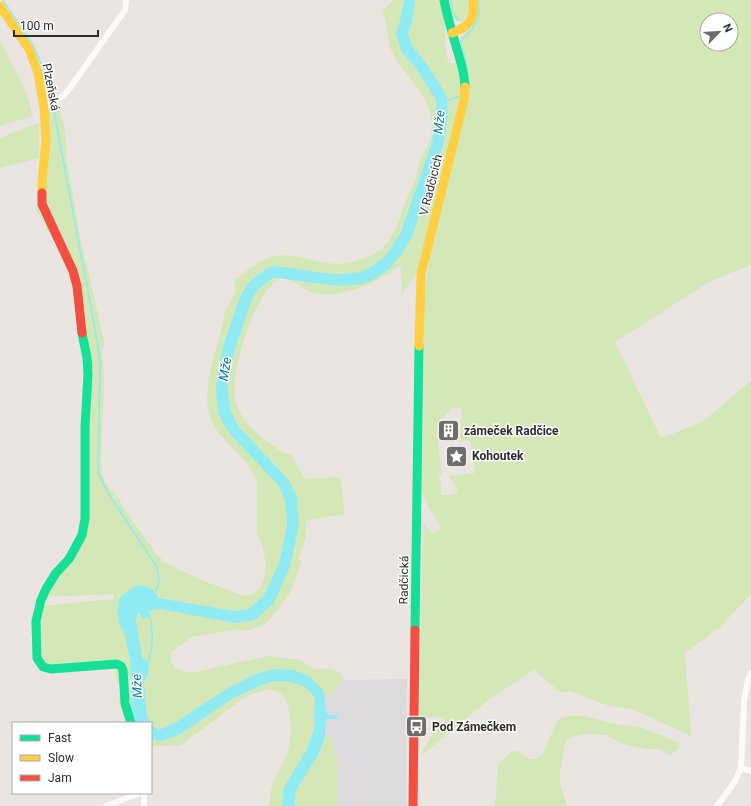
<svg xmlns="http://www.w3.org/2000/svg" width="751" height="806" viewBox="0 0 751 806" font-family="Roboto,sans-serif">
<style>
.industrial{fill:#dddadd}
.green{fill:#d3e7b7;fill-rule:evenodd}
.water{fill:#8feaf1}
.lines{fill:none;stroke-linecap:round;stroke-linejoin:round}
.stream{stroke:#8feaf1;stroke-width:1.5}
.street{stroke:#fcfbfa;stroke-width:6}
.fast{stroke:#16e098;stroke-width:9}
.slow{stroke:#ffcf43;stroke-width:9}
.jam{stroke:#f24e42;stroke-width:9}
.labels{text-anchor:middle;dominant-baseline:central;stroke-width:3;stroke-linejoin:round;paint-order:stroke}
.street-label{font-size:12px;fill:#2c2c2c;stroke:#fff}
.poi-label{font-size:12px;font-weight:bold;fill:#2c2c2c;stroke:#fff;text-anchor:start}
.water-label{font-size:13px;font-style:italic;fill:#048199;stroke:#fff}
</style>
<rect width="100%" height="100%" fill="#eae5e1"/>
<polygon class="industrial" points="407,679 406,806 338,806 338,760 334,753 332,739 329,736 325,736 327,714 325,710 325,700 323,691 339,680"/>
<g class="green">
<path d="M393,0H404L400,20L396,33L401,51L417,70L436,100V116L432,142L401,232L391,248L381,260L367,269L360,272L343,274H331L277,266L270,267L260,273L249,282L241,294L223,346L217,377L229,433L278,485L285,500L287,526L279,563L264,595L249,609L234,611L159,598L153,590L126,592C120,598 118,602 117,611C117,622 122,626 125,634C128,641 129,651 130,659C133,679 127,705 136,723H128C125,717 120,709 119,702C118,694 124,687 116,681V662L42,665L39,614L43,606L114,599L113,594L40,597L68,555L81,525L86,379L76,292L65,261L36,209L38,202L47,113L58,105C64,122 67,137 66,155L82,247L90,279L104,341V346L102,350L104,380L101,464C102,468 101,473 103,477C106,489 120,494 122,506L155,552L165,563L206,582L245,596C271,593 269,551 257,536V484C251,456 216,442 209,414C203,387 214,356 221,330C223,323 224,315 226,309C229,303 233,298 235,292C236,289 235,284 235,280C245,271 262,258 276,256C287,254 298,257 309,259C321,263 335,265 348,263C359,260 372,257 381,249C394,239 400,216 406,201C410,192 415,183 417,173C418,169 419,165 420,161C423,154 428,147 430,139C433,131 432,121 430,112C426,93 403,72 393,54C386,40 388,24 382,10L389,5Z"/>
<path d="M415,0H440C442,8 444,17 445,25C446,38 444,51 449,63L463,62C462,56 458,47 459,41C460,37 462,36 465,33C476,23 479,16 477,0H751V265L711,281L615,342L661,438L702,422L751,381V594L718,629L685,653L691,736L632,709L609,706L571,691L561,693L534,670L491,698L422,755L419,756L443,718L419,717L423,523C427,526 429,532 434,534L441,528L435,517L428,507L422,491L424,390V297L427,273L432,249L433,247L447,187L466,109L468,89L417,273L402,294L401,270L400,265C380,280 364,288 340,293C328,295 322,296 310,292C301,288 291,277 280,279C275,280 272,285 269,288C260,299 254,313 249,326C242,343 230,386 236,403C243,426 266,441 285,454H290L305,479L340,477L345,514L306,521V538L297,561L302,560L290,593L267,623L250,630H234L192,637L171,652L170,661L177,669L190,673L269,656L300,660L315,670C324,668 340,667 344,679L342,682L329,695H324L323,690L318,686L294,670L275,669L258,673L226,689L173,724L161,729H158L152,725L149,720L147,716L146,707L144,682L148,675L149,664L142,657L136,620C136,618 136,615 138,614C140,613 157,609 160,609L234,623L274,603L290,567L299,526L287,479L238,426L231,411L228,392V378L235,349L252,299L258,290L266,283L273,278H277L329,285L363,284L412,237L443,145L448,117L447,96L427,64L412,46L408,33L412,23ZM707,20H731V44H707ZM454,407L462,409L460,441L470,440L475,473L449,476L458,491L453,495H441V483L438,476L442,474L438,443L441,419Z"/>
<path d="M447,0H469C470,9 470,18 460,22C450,19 449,9 447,0Z"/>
<polygon points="0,40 26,91 33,116 0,126"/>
<polygon points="39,123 39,158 0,168 0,138 21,129"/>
<path d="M276,681L291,682L303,686L308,690L313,695L315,699L314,729L307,749L284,787L282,806H269C270,797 270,788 275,779C279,770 288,755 289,746C292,733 292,698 278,692C269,687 254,693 245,697L181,745L169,746H151V738L153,740L179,735L232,699L262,685Z"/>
<polygon points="569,716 585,716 610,723 643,728 678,742 680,747 671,755 658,749 646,749 620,743 606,735 587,734 571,737 565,743 560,771 560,784 567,806 494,806 496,795 498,764 511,752 518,751 530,759 535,759 543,754 555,725 561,718"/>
<polygon points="325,736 329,736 332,739 334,753 338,760 338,806 294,806 296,790 319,754"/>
</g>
<polygon class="water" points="404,0 415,0 412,23 408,33 412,46 427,64 447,96 448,117 443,145 412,237 401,255 389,269 373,280 363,284 343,286 329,285 277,278 273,278 266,283 258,290 252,299 235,349 228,378 228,392 231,411 238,426 288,479 297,497 299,526 290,567 274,603 255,620 234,623 160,609 153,610 149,612 151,616 143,619 139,613 137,615 136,620 142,657 149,663 148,675 144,682 146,707 147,716 149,720 152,725 158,729 161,729 173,724 226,689 258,673 275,669 294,670 309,676 323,690 325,700 325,710 328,715 337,715 337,719 328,719 326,720 325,736 319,754 296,790 294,806 282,806 284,787 307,749 314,729 315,699 313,695 308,690 303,686 291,682 276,681 262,685 232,699 179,735 162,741 153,740 151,738 151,723 136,723 133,717 131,699 131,680 130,659 125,635 119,623 117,611 119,599 126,592 136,586 143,585 153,590 159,598 234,611 249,609 264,595 279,563 287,526 285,500 278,485 229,433 219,415 216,393 217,377 223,346 241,294 249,282 260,273 270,267 277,266 331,274 343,274 360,272 367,269 381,260 391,248 401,232 432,142 436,116 436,100 417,70 401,51 396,33 400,20"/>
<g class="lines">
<g class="stream">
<polyline points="3,0 33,45 43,68 51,100"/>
<path d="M451,0C452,8 452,17 460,20"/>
<polyline points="468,73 465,58 461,43 463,39 472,29 478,20 479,12 478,0"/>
<polyline points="446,101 459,96"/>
<polyline points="53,106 97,340 100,363 98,473 108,493 157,567 159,582 154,595"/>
<path d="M148,663C153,647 154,631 149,615"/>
</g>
<g class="street">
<polyline points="44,108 63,96 70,88 125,10 126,0"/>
<polyline points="741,768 751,771"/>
<polyline points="144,793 144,806"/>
<polyline points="106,806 140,793"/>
<polyline points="717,806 734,783 741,768 744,701 748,679 751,673"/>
</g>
<g class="fast">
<path d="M444,0C447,16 452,31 456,46C460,60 465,73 465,87"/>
<polyline points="82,333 87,358 88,374 85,427 85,519 82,535 75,548 69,559 56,573 46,589 41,600 36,621 37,658 43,667 51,669 117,664 121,666 123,670 125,703 131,723"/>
<polyline points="415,630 419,346"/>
</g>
<g class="slow">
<polyline points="0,6 29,49 38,73 44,108 46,140 42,182 42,193"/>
<path d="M452,33C469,27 476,18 473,0"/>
<polyline points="419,346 421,275 464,100 465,87"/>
</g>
<g class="jam">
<polyline points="42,193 42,204 73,271 77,286 82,333"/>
<polyline points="413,806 415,630"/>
</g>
</g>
<defs>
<symbol id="building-square" viewBox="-11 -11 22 22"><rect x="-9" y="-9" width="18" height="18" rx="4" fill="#6e6d6b" stroke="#fff"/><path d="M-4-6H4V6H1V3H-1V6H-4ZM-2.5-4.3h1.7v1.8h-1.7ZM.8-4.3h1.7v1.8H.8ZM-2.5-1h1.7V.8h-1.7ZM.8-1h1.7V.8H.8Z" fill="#fff"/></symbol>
<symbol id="sight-square" viewBox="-11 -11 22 22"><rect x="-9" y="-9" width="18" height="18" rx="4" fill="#6e6d6b" stroke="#fff"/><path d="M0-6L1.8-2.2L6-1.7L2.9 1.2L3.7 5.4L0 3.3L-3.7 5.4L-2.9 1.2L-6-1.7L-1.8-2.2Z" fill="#fff"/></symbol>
<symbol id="bus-square" viewBox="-11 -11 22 22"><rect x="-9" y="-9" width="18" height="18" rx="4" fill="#6e6d6b" stroke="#fff"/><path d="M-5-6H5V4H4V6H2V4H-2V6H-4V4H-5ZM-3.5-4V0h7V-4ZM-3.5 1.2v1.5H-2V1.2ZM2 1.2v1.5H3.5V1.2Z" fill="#fff"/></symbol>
</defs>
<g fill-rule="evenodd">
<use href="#building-square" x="436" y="418" width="25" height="25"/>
<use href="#sight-square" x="444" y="444" width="25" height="25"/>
<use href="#bus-square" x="404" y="714" width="25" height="25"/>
</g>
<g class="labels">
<g class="street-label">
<text transform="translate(51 87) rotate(79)">Plzeňská</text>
<text transform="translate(431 185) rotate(-76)">V Radčicích</text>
<text transform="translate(404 580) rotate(-89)">Radčická</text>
</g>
<g class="poi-label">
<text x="464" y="431">zámeček Radčice</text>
<text x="472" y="456">Kohoutek</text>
<text x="432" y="727">Pod Zámečkem</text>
</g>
<g class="water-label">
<text transform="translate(439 122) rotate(-84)">Mže</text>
<text transform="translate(225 369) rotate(-81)">Mže</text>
<text transform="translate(137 686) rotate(-93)">Mže</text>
</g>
</g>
<rect x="12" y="722" width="140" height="72" fill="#ffffff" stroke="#ababab"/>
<rect x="20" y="735" width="20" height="6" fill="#16e098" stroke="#ababab"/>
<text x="48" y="742" font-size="12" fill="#2c2c2c">Fast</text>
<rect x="20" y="755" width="20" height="6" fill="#ffcf43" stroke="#ababab"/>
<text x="48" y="762" font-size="12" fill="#2c2c2c">Slow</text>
<rect x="20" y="775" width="20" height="6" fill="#f24e42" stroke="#ababab"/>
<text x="48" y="782" font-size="12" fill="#2c2c2c">Jam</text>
<g transform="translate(719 32) rotate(65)"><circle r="19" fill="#ffffff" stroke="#ababab"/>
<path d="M0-3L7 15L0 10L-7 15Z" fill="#6e6d6b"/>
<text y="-6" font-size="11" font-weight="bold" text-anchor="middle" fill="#2c2c2c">N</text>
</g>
<path d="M14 30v6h84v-6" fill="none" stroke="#2c2c2c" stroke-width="2"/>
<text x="20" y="30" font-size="12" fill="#2c2c2c" stroke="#ffffff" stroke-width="3" paint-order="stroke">100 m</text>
</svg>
